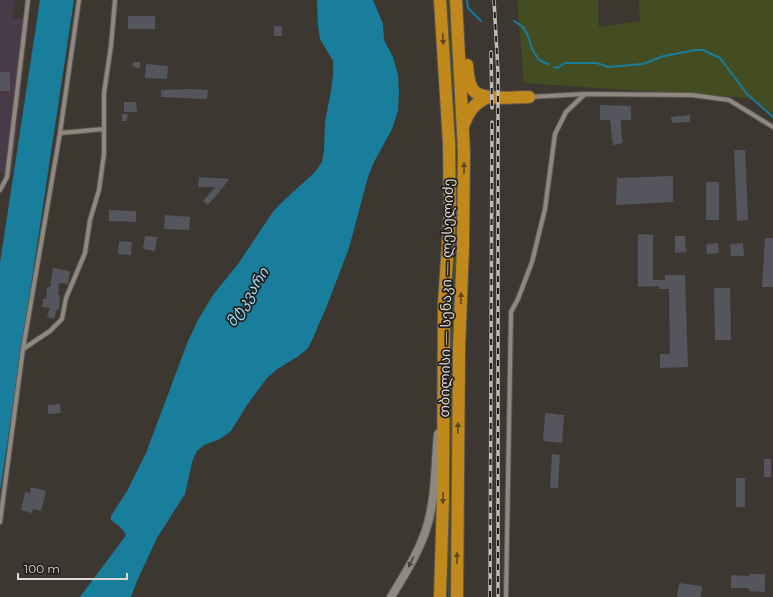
<svg xmlns="http://www.w3.org/2000/svg" width="773" height="597" viewBox="0 0 773 597" font-family="Montserrat,'Noto Sans Georgian',sans-serif">
<style>
.industrial{fill:#483a48}
.green{fill:#444c22}
.water{fill:#197d9c}
.lines{fill:none;stroke-linecap:round;stroke-linejoin:round}
.stream{stroke:#197d9c;stroke-width:2}
.building{fill:#55555d}
.minor-casing{stroke:#5a5650;stroke-width:6}
.secondary-casing{stroke:#5a5650;stroke-width:10}
.motorway-casing{stroke:#5a5650;stroke-width:14}
.minor{stroke:#8e8881;stroke-width:4}
.secondary{stroke:#8e8881;stroke-width:8}
.motorway{stroke:#c1881b;stroke-width:12}
.rail-casing{stroke:#bfbbb6;stroke-width:3.5}
.rail{stroke:#211e1c;stroke-width:2;stroke-dasharray:6;stroke-linecap:butt}
.oneway{fill:#61481c}
.oneway2{fill:#47433f}
.labels{text-anchor:middle;dominant-baseline:central;stroke-width:3.5;stroke-linejoin:round;paint-order:stroke}
.street-label{font-size:14px;fill:#dcd8d4;stroke:#211e1c}
.water-label{font-size:15px;font-style:italic;fill:#99dbf6;stroke:#211e1c}
</style>
<rect width="100%" height="100%" fill="#3c3730"/>
<polygon class="industrial" points="0,0 15,0 12,18 29,20 12,173 0,172"/>
<g class="green">
<polygon points="444,0 449,0 456,105 458,194 455,321 453,357 450,597 448,597 447,543"/>
<polygon points="517,0 598,0 599,27 640,21 639,0 773,0 773,114 748,98 524,83"/>
</g>
<g class="water">
<polygon points="40,0 74,0 0,491 0,263"/>
<polygon points="317,0 373,0 383,24 384,40 393,57 398,75 399,92 398,111 392,129 374,162 368,177 349,248 328,303 313,338 308,348 300,355 276,370 267,378 247,405 231,431 220,439 204,445 197,451 193,459 185,494 157,538 137,581 131,597 80,597 124,538 126,534 119,526 111,520 111,516 127,491 146,453 188,341 198,320 213,295 238,264 272,213 281,203 315,172 322,162 324,151 325,122 331,91 333,75 333,61 320,39 318,26"/>
</g>
<g class="lines">
<g class="stream">
<polyline points="467,0 468,8 481,21"/>
<polyline points="514,21 523,27 528,36 532,49 539,60 548,64"/>
<polyline points="554,67 557,68 565,63 597,63 608,67 643,64 664,56 696,50 703,50 720,58 747,94 773,117"/>
</g>
</g>
<g class="building">
<rect x="128" y="16" width="27" height="13"/>
<rect x="274" y="26" width="8" height="10"/>
<polygon points="133,62 140,62 140,68 133,67"/>
<polygon points="146,64 168,66 167,79 145,78"/>
<rect x="0" y="72" width="10" height="19"/>
<polygon points="193,89 208,90 207,99 161,97 161,90"/>
<polygon points="124,102 136,102 137,112 124,112"/>
<polygon points="600,105 631,106 631,120 621,120 621,132 623,143 613,145 610,120 600,120"/>
<polygon points="122,114 128,114 127,121 122,121"/>
<polygon points="690,115 690,122 672,123 671,117"/>
<polygon points="734,150 745,150 748,220 737,221"/>
<polygon points="673,176 673,202 616,205 617,178"/>
<polygon points="199,177 229,179 224,186 208,205 203,201 215,187 198,187"/>
<rect x="706" y="182" width="13" height="38"/>
<polygon points="109,210 136,211 136,222 109,221"/>
<polygon points="165,215 190,217 189,230 164,229"/>
<polygon points="638,234 653,235 653,280 665,280 665,275 685,275 688,367 660,368 660,354 670,354 669,289 659,289 659,286 638,287"/>
<polygon points="145,236 157,237 155,251 143,249"/>
<polygon points="675,236 685,236 686,252 675,253"/>
<polygon points="765,238 773,238 773,287 762,287"/>
<polygon points="119,241 132,242 131,255 118,254"/>
<polygon points="718,243 719,253 707,254 706,244"/>
<polygon points="743,243 744,256 731,256 730,244"/>
<polygon points="53,268 70,271 68,284 59,283 58,295 60,295 59,309 57,309 54,319 47,317 50,308 42,307 43,299 46,299 47,287 50,287"/>
<polygon points="714,288 730,288 731,340 715,340"/>
<polygon points="60,404 61,413 48,414 48,405"/>
<polygon points="545,413 564,415 562,443 543,441"/>
<polygon points="552,454 560,455 558,488 550,488"/>
<rect x="764" y="459" width="7" height="18"/>
<rect x="736" y="478" width="9" height="29"/>
<polygon points="31,487 46,491 41,511 33,509 32,513 21,510 25,492 30,493"/>
<polygon points="749,574 765,574 765,592 749,591 749,588 731,588 731,575 749,576"/>
<polygon points="679,583 702,586 701,597 677,597"/>
</g>
<g class="lines">
<defs>
<g id="minor">
<polyline points="529,97 585,94 692,95 729,100 773,127"/>
<polyline points="60,133 104,129"/>
<polyline points="0,190 7,177 28,0"/>
<polyline points="23,349 50,331 62,319 66,298 85,253 90,220 99,190 104,154 104,93 111,46 115,0"/>
<polyline points="0,522 23,349 60,133 79,0"/>
<polyline points="506,597 511,312 518,299 532,262 545,209 555,134 566,112 585,94"/>
</g>
<path id="secondary" d="M391,597C405,574 421,549 428,523C436,494 435,463 438,434"/>
<g id="motorway">
<polyline points="456,0 464,152 463,246 459,350 457,597"/>
<path d="M467,65C468,74 468,86 475,92C486,101 516,97 529,97"/>
<path d="M464,124C469,110 475,103 488,97"/>
<polyline points="440,597 443,499 444,304 450,214 449,143 440,0"/>
</g>
</defs>
<use href="#minor" class="minor-casing"/>
<use href="#secondary" class="secondary-casing"/>
<use href="#motorway" class="motorway-casing"/>
<use href="#minor" class="minor"/>
<use href="#secondary" class="secondary"/>
<use href="#motorway" class="motorway"/>
<defs>
<g id="rail">
<polyline points="494,0 498,73 498,597"/>
<polyline points="491,52 492,108"/>
<polyline points="490,597 492,122"/>
</g>
</defs>
<use href="#rail" class="rail-casing"/>
<use href="#rail" class="rail"/>
</g>
<defs><path id="oneway-solid" d="M-6-.8H1V-3.2L6.5 0L1 3.2V.8H-6Z"/></defs>
<g class="oneway">
<use href="#oneway-solid" transform="translate(443 39) rotate(87)"/>
<use href="#oneway-solid" transform="translate(464 168) rotate(-89)"/>
<use href="#oneway-solid" transform="translate(461 298) rotate(-88)"/>
<use href="#oneway-solid" transform="translate(458 428) rotate(-89)"/>
<use href="#oneway-solid" transform="translate(443 498) rotate(91)"/>
<use href="#oneway-solid" transform="translate(457 558) rotate(-90)"/>
</g>
<use class="oneway2" href="#oneway-solid" transform="translate(411 562) rotate(117)"/>
<g class="labels">
<g class="street-label">
<text transform="translate(446 298) rotate(-89)">თბილისი — სენაკი — ლესელიძე</text>
</g>
<g class="water-label">
<text transform="translate(247 297) rotate(-58)">მტკვარი</text>
</g>
</g>
<path d="M18 573v6h109v-6" fill="none" stroke="#dcd8d4" stroke-width="2"/>
<text x="24" y="573" font-size="12" fill="#dcd8d4" stroke="#211e1c" stroke-width="3" paint-order="stroke">100 m</text>
</svg>
